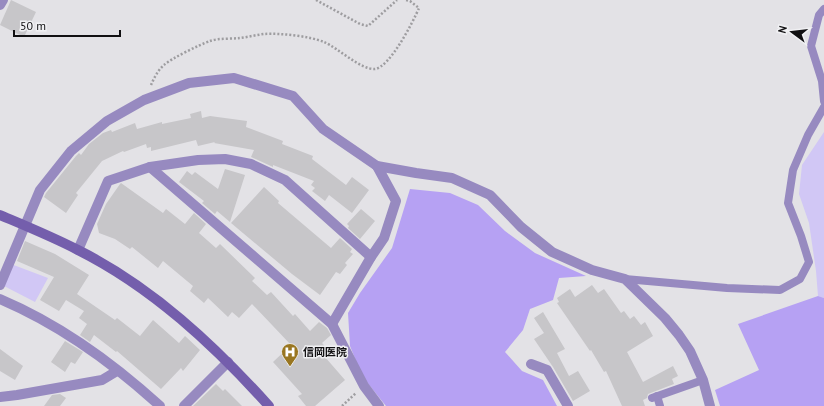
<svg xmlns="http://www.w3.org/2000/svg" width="824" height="406" viewBox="0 0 824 406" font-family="'PT Sans','Noto Sans JP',sans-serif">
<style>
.green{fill:#d1c7f5}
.forest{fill:#b6a1f3}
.building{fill:#c7c6c9}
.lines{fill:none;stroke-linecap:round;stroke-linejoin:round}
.path{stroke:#9e9da0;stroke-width:2.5;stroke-dasharray:2 2;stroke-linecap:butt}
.lane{stroke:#978ac0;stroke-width:8}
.street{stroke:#978ac0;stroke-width:10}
.secondary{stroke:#745eac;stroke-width:10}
.labels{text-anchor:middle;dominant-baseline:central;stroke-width:3;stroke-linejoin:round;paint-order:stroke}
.poi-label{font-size:11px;font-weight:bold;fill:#111012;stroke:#f0f0f3;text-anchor:start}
</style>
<rect width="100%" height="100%" fill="#e3e2e6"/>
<g class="green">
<polygon points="824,132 824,298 818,296 816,271 809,223 799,194 802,165"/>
<polygon points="11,264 48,278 35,302 4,286"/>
</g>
<g class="forest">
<polygon points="410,189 450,193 478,205 505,231 535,253 586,276 559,278 553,300 530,309 523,330 505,352 522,371 543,380 557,406 386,406 362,376 350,346 348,313 360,293 392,248"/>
<polygon points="818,296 824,298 824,406 720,406 715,390 759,370 738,324"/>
</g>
<g class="building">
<polygon points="11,0 36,12 24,37 0,25"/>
<polygon points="201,111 202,118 210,116 247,121 246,127 283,141 282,144 313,156 312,159 346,185 352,177 369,190 352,213 329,195 325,201 312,191 315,188 311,185 314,181 273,165 273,167 251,157 254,150 214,143 215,142 198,146 196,140 151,151 151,147 147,148 146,144 124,152 123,151 102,161 76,193 78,195 66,213 44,197 46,193 76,156 79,153 81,155 89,144 103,133 111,130 112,132 135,123 137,129 162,122 162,124 191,118 190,114"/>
<polygon points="225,169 245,175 230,222 217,211 215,214 202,203 204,201 179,182 187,171 192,175 195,172 218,189"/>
<polygon points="121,183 163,213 166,209 185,224 194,213 206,224 199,233 216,248 220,244 255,278 252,281 267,295 271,292 293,316 295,314 310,331 319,322 327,328 331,335 322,343 330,352 325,357 345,380 315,406 306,406 298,396 302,394 273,362 291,345 252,304 239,318 232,312 228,317 208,298 204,303 190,291 193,286 163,261 158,268 132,247 130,249 115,239 99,233 97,224 106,204 120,184"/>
<polygon points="264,187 279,201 278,203 331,248 340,238 352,249 350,252 353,254 345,263 347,265 340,274 336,272 320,295 292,274 231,223"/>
<polygon points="361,209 375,221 360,239 348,228 349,226 347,224"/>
<polygon points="25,241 55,254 89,275 77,294 115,320 117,318 140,336 153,320 179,343 185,336 200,350 183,371 181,368 161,389 117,351 116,352 94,335 90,342 80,335 87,324 79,318 84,311 66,300 59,311 40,300 54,277 17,261"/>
<polygon points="592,285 598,293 604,289 621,313 624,311 630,319 634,316 641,325 645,322 653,336 627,352 643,382 673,366 678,376 672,379 674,384 648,394 647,398 643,400 645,406 622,406 606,371 604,372 591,350 590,351 557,303 559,302 557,298 570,289 575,297"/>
<polygon points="543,312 565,349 557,353 569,376 578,371 590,391 573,401 553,367 534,339 544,333 534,318"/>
<polygon points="65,341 83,352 75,364 71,362 65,372 51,362"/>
<polygon points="0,349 23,366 15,380 0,371"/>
<polygon points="216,384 223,391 225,389 242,406 193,406"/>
<polygon points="60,394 66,398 60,406 44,406 52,395"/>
</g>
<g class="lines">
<g class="path">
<polyline points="316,0 360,24 368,26 397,0"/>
<path d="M151,85C154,78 158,70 164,65C172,58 199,45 210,41C219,38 231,39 240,38C248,37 256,35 264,34C281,33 309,36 324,42C338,48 361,70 375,69C390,67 413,22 419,8L410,1L406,0"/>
<polyline points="342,406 356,393"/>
</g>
<g class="lane">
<polyline points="824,9 819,15 811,46 822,81 824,101"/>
<polyline points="625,279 727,288 780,290 800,279 809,262 801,236 788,203 793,170 808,135 824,107"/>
<polyline points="657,396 660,406"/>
<polyline points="652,398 703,380"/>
</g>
<g class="street">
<polyline points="0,5 3,0"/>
<polyline points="150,167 332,324 364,386 379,406"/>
<polyline points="78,250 108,181 150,167 198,160 225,159 251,164 285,180 371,257"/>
<polyline points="0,285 40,190 71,151 107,121 144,100 189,83 234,78 293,96 323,129 377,166 416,173 452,178 490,195 521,227 552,252 592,270 625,279 665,318 679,335 690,351 703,380 710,406"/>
<path d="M0,299C59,324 113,363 160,406"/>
<polyline points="332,324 371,257 384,238 396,201 377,166"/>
<polyline points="531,364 547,370 568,406"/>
<polyline points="0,397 17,395 102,380 117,371"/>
<polyline points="184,406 228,362"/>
</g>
<path class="secondary" d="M0,215C26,226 53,237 78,250C152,287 214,345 269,406"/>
</g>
<defs>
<symbol id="hospital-pin" viewBox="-11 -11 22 30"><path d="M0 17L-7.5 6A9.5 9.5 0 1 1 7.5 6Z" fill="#997621" stroke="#f0f0f3"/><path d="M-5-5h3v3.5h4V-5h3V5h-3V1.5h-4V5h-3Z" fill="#fff"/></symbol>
</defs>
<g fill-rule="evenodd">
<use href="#hospital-pin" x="280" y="342" width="20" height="27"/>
</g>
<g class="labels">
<g class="poi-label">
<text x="303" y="352">信岡医院</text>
</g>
</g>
<g transform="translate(792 32) rotate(285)" stroke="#f0f0f3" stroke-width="3" paint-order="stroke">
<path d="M0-3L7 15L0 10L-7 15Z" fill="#111012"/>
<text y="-6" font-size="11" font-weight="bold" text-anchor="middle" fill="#111012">N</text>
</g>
<path d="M14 30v6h106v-6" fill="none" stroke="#111012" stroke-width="2"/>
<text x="20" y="30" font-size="12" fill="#111012" stroke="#f0f0f3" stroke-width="3" paint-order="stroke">50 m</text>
</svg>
